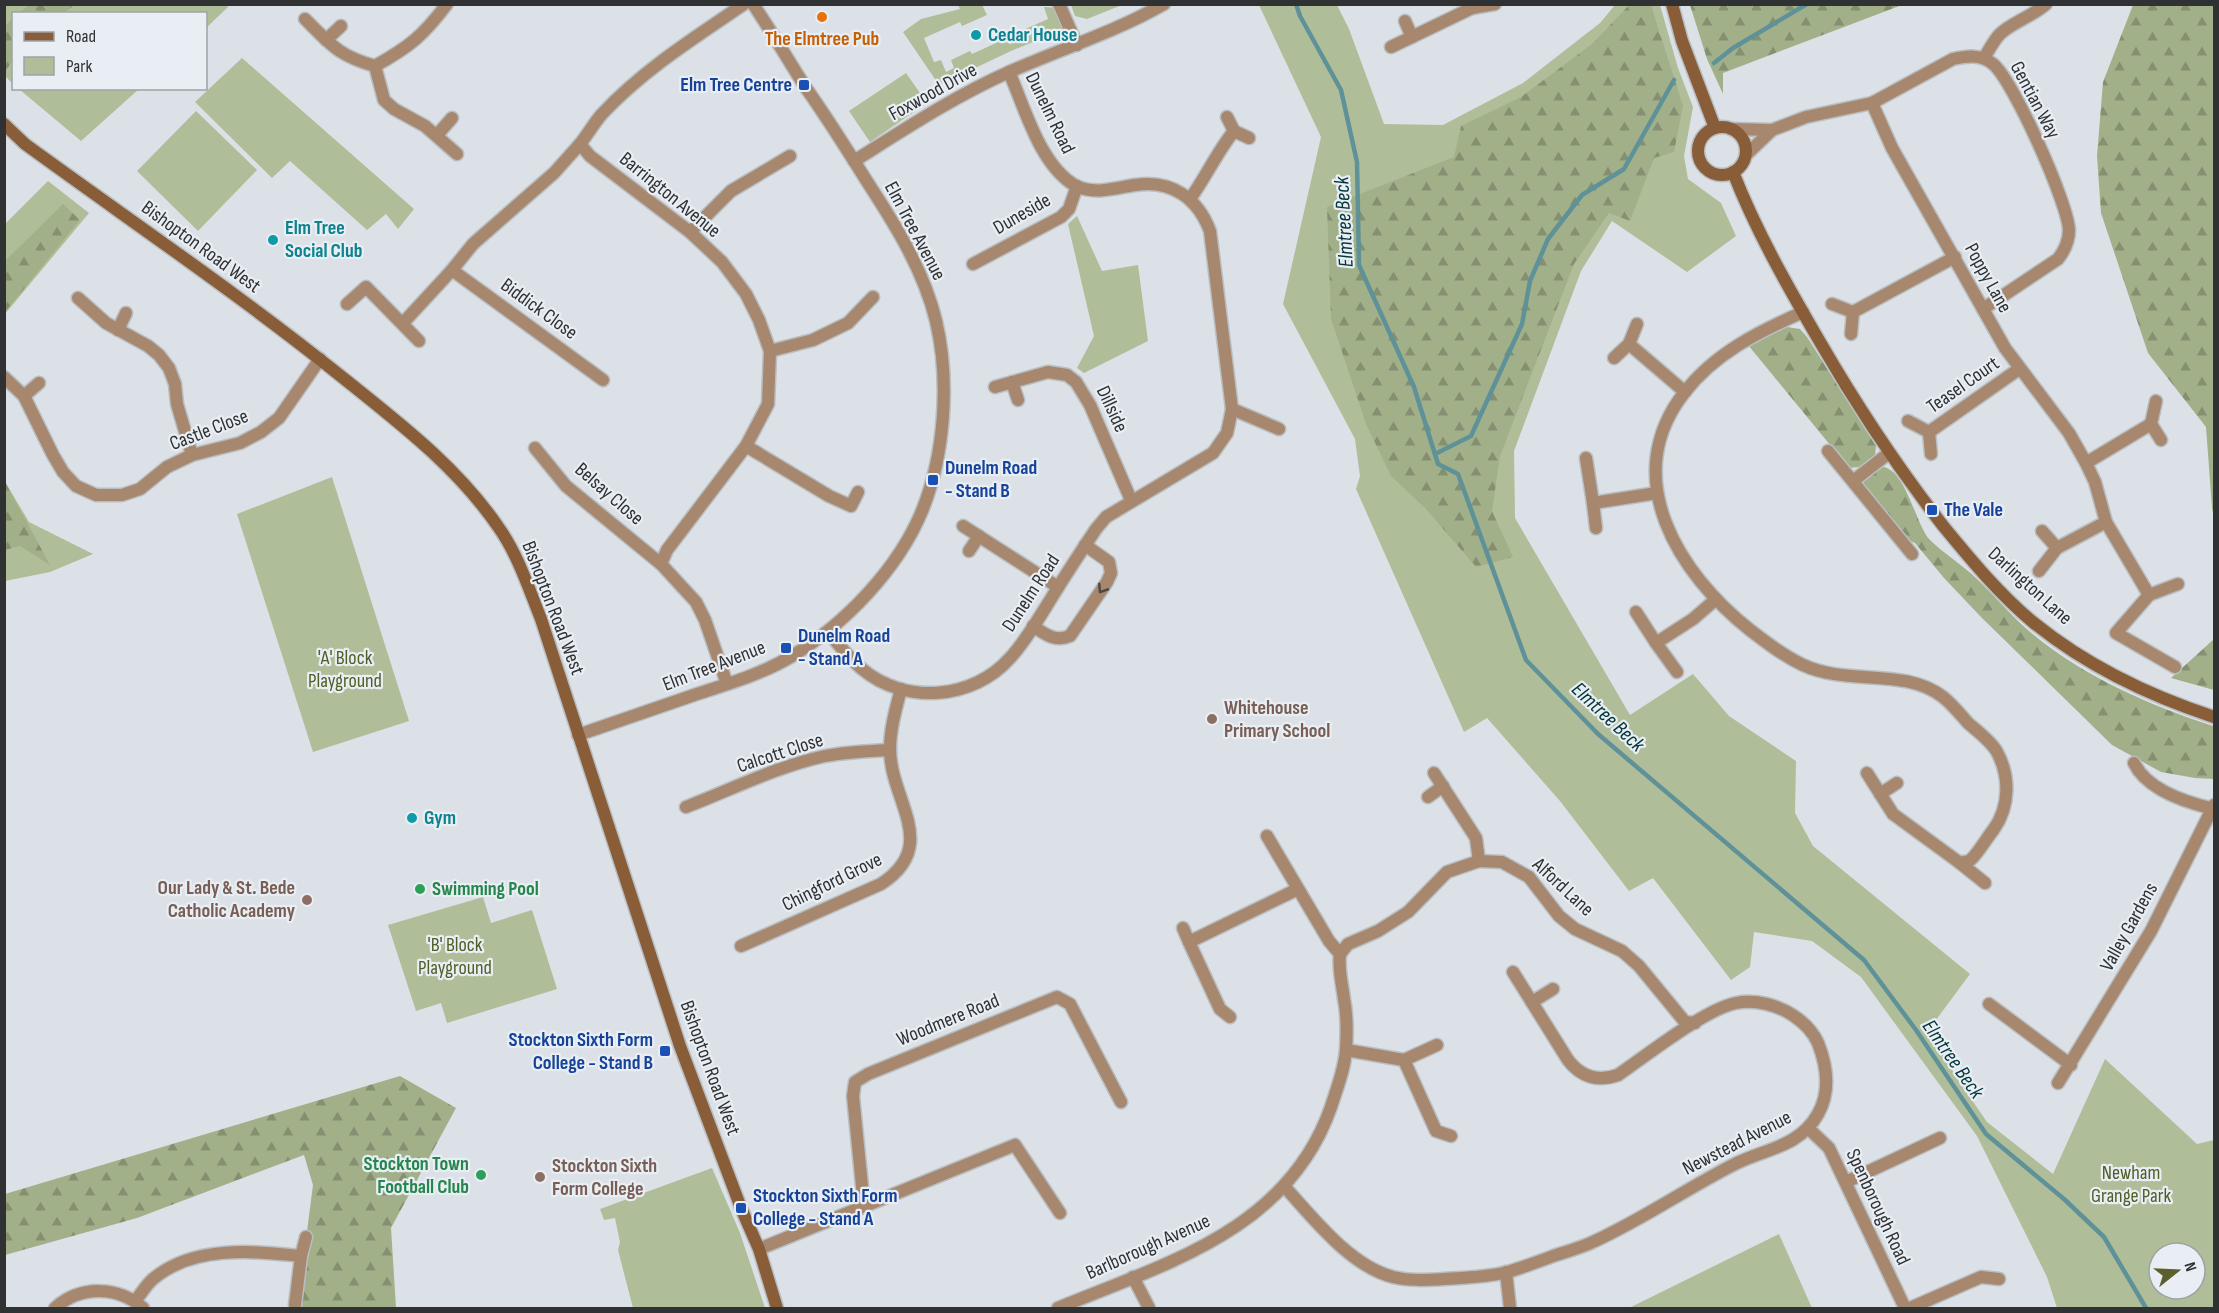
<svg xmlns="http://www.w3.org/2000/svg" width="2219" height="1313" viewBox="0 0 2219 1313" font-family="'Sofia Sans Condensed',sans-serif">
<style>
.green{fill:#b0bd99;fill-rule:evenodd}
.forest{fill:url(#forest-firs)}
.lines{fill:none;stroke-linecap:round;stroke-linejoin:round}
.stream{stroke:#5f9298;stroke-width:4.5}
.street-casing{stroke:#b9bec2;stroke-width:15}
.secondary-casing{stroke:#b9bec2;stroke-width:15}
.street{stroke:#a7886f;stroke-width:12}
.secondary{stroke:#895d38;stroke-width:12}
.oneway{stroke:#4d4742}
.food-dot{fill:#e8710a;stroke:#e8eef3;stroke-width:2}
.culture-dot{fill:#0f9aa8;stroke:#e8eef3;stroke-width:2}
.transit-dot{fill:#1a4fb4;stroke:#e8eef3;stroke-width:2}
.education-dot{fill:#8d6e63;stroke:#e8eef3;stroke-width:2}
.leisure-dot{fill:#2e9e5b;stroke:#e8eef3;stroke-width:2}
.labels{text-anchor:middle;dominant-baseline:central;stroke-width:4.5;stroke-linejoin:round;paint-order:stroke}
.culture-label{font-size:20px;font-weight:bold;fill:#0d838f;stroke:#e8eef3;text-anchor:start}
.food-label{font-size:20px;font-weight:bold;fill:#c56008;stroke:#e8eef3}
.transit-label{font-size:20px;font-weight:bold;fill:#164399;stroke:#e8eef3;text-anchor:start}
.street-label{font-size:20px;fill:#2f3133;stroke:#e8eef3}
.park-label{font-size:20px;fill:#4d5f25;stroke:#e8eef3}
.education-label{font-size:20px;font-weight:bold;fill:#785e54;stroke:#e8eef3;text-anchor:start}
.leisure-label{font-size:20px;font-weight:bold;fill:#27864d;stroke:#e8eef3;text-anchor:start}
.water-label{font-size:21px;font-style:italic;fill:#00353a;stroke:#e8eef3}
</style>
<defs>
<pattern id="forest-firs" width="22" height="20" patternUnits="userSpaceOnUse" patternTransform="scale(1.5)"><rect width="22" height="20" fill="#a2b089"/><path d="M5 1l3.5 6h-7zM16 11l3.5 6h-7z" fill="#849071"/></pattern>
</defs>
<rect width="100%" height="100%" fill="#dbe1e6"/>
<g class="green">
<polygon points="227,4 228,7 206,28 206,14 14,14 13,84 5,76 5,5"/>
<polygon points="958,5 982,5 987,15 962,26 960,22 924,38 934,62 941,60 946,72 954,68 951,60 970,51 972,54 1007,38 1009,44 1018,41 1021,31 1048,19 1044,7 1061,8 1069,27 1011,51 939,85 903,32 921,19 960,9"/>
<polygon points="1071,5 1071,4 1122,5 1087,19 1075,16"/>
<path d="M1259,5H1337L1349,29L1384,124L1443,125L1523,83L1600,23L1615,5H1660L1678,68L1693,107L1684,156L1688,179L1721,203L1736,236L1687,272L1612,221L1581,271L1514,451L1515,518L1630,715L1693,674L1729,716L1796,761L1795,813L1813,846L1970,974L1933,1024L1954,1074L1987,1122L2053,1174L2105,1059L2197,1144L2214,1140V1308H2057L2047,1277L1977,1136L1861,977L1812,941L1754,932L1750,967L1731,980L1653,878L1629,891L1560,801L1487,718L1464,732L1356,489L1360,476L1355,439L1283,304L1321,137ZM2159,1253H2195V1289H2159Z"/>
<polygon points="242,58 414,209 398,229 386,214 367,230 290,161 272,178 195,102"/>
<polygon points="906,73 927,103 870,142 849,111"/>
<polygon points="19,89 139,89 81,141"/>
<polygon points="196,111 257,170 198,231 137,171"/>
<polygon points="48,181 89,213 5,314 5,224"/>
<polygon points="1077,216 1102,271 1138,265 1148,341 1084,373 1077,368 1094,336 1068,224"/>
<polygon points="332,477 409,721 313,752 237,514"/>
<polygon points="4,480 29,522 93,554 50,572 5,581"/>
<polygon points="483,897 491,923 532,910 557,989 447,1023 441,1003 416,1011 388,925"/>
<polygon points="712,1168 740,1233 765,1308 633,1308 618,1250 620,1242 615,1218 604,1220 600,1209"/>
<polygon points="1779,1234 1812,1308 1629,1308"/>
</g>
<g class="forest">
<polygon points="29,5 29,4 74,5 64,13 19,13"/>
<polygon points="1629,5 1651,5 1683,106 1674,152 1654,158 1630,221 1609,213 1574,264 1500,456 1492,511 1513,557 1476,567 1426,509 1391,476 1366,424 1331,319 1327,207 1454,157 1461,126 1521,97 1592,44"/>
<polygon points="1690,5 1690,4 1902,5 1723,73 1723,94 1707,59"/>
<polygon points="2133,5 2214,5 2214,518 2212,508 2206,427 2148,353 2101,213 2097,156 2103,82"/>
<polygon points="13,18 13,61 5,71 5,26"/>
<polygon points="63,204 80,220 5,312 5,261"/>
<polygon points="1787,327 1800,329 1807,337 1876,446 1875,456 1859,467 1849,468 1748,345"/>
<path d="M1884,467C1906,472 1916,524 1929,539C1944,554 1963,565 1978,580C1993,594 2005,609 2020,623C2073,672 2145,704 2213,726L2214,779L2195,778L2161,772L2112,745L1982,618L1944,578L1915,543L1908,540L1863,486V478L1878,468Z"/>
<polygon points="4,480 50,565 20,546 5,550"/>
<polygon points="2214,639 2214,690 2171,678"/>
<polygon points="400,1076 456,1108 391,1228 396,1308 297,1308 313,1185 304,1155 137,1218 5,1255 5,1194"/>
</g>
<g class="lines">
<g class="stream">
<polyline points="1296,4 1300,16 1341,90 1357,162 1359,265 1414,387 1438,464 1458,474 1526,660 1598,734 1864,960 1916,1030 1986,1134 2064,1199 2104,1237 2146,1308"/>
<polyline points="1714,63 1733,48 1807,4"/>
<polyline points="1435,454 1471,436 1522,324 1530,281 1548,239 1582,195 1624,169 1674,80"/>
</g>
<defs>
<g id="street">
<polyline points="1059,4 1077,45"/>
<polyline points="1471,4 1472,8 1495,4"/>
<path d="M305,19C331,45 339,56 375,66L384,100L394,109L425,126L457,154"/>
<polyline points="1405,21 1412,37"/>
<polyline points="326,40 341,26"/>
<polyline points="1391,47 1472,8"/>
<path d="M1984,58C1989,50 1994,40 2000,34C2011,23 2033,16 2046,4"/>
<path d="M375,66C409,47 423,36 447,4"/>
<polyline points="1872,103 1892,148 2005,348 2069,433 2086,463 2095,482 2106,522 2149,595"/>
<path d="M1731,129L1772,130L1806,117L1872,103L1953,59C1967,56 1981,54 1993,64C2013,80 2068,203 2069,230C2069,242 2065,250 2058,259L1983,309"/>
<polyline points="1234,131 1249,138"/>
<polyline points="437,135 452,118"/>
<polyline points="1747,154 1772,130"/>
<path d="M854,161C905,129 955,96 1009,72C1061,49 1115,32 1164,4"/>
<path d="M1190,199C1206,177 1217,152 1234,131L1227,117"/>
<polyline points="690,232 731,191 790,156"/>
<polyline points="973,264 1061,217 1069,209 1077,186"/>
<polyline points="452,270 603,380"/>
<polyline points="78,298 106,323 148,346 159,355 169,368 175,384 177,404 192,455"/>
<polyline points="347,304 366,287 419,341"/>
<polyline points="1832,304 1853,312 1955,257"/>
<path d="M1803,312C1758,332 1715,353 1684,393C1618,478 1679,574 1750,630C1767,643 1784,656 1803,665C1848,686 1904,667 1943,697C1952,704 1960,714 1968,723C1977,731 1991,741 1997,752C2010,776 2010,806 1994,829C1988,836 1976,857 1969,861C1966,862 1963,862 1960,863L1893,814L1867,773"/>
<polyline points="403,323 452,270 473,244 554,173 580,144"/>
<polyline points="1637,324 1629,344 1685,392"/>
<polyline points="118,330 126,313"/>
<polyline points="1851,334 1853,312"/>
<polyline points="770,351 813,340 848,323 873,297"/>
<polyline points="1614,358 1629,344"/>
<polyline points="4,377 24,396 53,455 63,472 76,486 96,495 122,495 140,489 167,467 192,455 240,443 261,432 279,418 320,359"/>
<polyline points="1012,382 1018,400"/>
<polyline points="995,387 1048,372 1067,375 1076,382 1090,405 1131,500"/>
<polyline points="24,396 39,383"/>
<polyline points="2156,401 2151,424 2161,440"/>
<polyline points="1232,409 1279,429"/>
<polyline points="1908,421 1929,432 1931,454"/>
<polyline points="1929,432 2019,369"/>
<polyline points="746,446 829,496 851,506 858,492"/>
<polyline points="535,448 566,486 661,564"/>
<polyline points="1828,451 1912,554"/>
<polyline points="1586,458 1593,503 1657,493"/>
<polyline points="2086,463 2151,424"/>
<polyline points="1853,481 1889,453"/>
<polyline points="1593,503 1596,528"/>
<polyline points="963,526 1058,587"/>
<polyline points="2042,531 2057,548"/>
<polyline points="969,551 979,536"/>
<polyline points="2039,571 2057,548 2106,522"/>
<polyline points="1636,612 1656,643 1693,619 1715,600"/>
<path d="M1033,626C1046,635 1055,642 1070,636L1107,582L1111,573L1109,562L1085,545"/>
<path d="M828,632C839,645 849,658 862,669C905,705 973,700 1010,658C1025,642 1037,621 1049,602C1064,577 1080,553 1096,529L1106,517L1213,453L1227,433L1232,409L1210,231C1198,199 1172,179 1135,185C1116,188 1095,195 1076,186C1040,166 1025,108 1009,72"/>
<polyline points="1656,643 1677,672"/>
<polyline points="2175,667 2116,633 2149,595 2178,584"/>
<path d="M727,684L705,620L696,602L661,564L667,550L746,446L768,404L770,351L759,320L746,294L722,262L690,232L590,156L580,144C588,134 594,123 602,114C643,70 694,38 744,4"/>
<path d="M578,735C619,721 660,707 700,693C731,683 764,673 792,656C845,624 898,569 922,511C945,454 950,380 936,321C924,271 896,226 868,183C848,151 828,119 806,88C788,60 772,32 753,4"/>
<path d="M2134,763C2147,790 2188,803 2214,809"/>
<polyline points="1434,773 1476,838 1479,861"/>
<polyline points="1880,794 1897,783"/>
<polyline points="1428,797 1443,786"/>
<path d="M686,807C730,790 778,766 825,756C846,752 868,751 890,750"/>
<polyline points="1960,863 1985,883"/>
<polyline points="1183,928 1189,942"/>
<path d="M741,946L881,884C941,845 890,801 890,749C890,729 896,708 901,689"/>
<polyline points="1340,954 1348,944 1378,931 1408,912 1447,872 1479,861 1502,862 1529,877 1559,916 1575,929 1622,951 1639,966 1685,1022 1695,1023"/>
<polyline points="1532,1002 1553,989"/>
<polyline points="1989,1004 2071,1065"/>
<polyline points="1230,1017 1220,1009 1189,942 1298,889"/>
<polyline points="1346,1050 1404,1060 1436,1131 1451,1136"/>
<polyline points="1404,1060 1437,1045"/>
<polyline points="2058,1083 2151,931 2214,805"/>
<polyline points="1808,1128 1829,1148 1905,1308"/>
<polyline points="1846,1182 1940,1138"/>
<path d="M1284,1186C1313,1218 1350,1266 1393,1277C1409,1281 1427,1280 1444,1279C1464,1278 1488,1277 1508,1272C1524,1267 1540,1261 1556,1255C1569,1251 1583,1247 1595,1241C1643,1219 1686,1189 1733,1165C1763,1149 1799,1148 1818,1114C1831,1091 1827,1066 1818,1043C1813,1032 1803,1022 1794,1016C1778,1005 1755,999 1736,1003C1705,1009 1646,1056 1618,1075C1598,1082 1581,1077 1568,1060L1513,972"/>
<polyline points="864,1206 853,1096 855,1082 868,1074 1057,997 1070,1004 1121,1102"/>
<polyline points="759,1249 1015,1145 1060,1213"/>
<polyline points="301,1256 306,1237"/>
<polyline points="1506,1272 1510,1308"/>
<polyline points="1133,1277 1149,1308"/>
<path d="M135,1301C141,1294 146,1285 153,1279C193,1245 252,1251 301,1256L295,1305"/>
<path d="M55,1308C81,1285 118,1286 143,1308"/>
<path d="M1058,1308C1167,1263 1288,1230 1331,1107C1337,1088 1345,1068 1346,1049C1347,1033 1347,1014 1344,999C1342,983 1338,969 1340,954L1329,941L1267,836"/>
<polyline points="1910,1308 1981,1277 1999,1279"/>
</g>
<g id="secondary">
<polyline points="1672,4 1682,41 1715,128"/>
<path d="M4,124L25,144C132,222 243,297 347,381C402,425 459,469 499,528C518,555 529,589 541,619L680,1046L741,1208L759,1249L777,1308"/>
<circle cx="1722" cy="151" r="24"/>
<path d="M1733,172C1756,231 1788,287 1820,342C1857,406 1898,468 1944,527C1972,561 2000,595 2034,623C2087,666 2150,696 2214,717"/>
</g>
</defs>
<use href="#street" class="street-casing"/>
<use href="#secondary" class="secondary-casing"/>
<use href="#street" class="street"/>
<use href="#secondary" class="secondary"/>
</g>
<defs><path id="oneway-chevron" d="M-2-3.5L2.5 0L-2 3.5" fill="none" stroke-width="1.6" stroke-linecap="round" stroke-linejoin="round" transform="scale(1.5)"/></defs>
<use class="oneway" href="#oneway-chevron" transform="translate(1102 589) rotate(123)"/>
<circle class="food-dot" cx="822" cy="17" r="6"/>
<g class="culture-dot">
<circle cx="976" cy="35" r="6"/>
<circle cx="273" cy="240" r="6"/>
<circle cx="412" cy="818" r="6"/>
</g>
<g class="transit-dot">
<rect x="798" y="79" width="12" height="12" rx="3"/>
<rect x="927" y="474" width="12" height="12" rx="3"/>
<rect x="1926" y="504" width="12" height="12" rx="3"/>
<rect x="780" y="642" width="12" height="12" rx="3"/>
<rect x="659" y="1045" width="12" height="12" rx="3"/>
<rect x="735" y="1202" width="12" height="12" rx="3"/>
</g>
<g class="education-dot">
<circle cx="1212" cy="719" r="6"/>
<circle cx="307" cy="900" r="6"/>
<circle cx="540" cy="1177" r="6"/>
</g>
<g class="leisure-dot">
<circle cx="420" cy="889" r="6"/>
<circle cx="481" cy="1175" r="6"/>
</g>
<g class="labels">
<g class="culture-label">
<text x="988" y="35">Cedar House</text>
<text x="285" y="228">Elm Tree<tspan x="285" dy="23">Social Club</tspan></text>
<text x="424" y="818">Gym</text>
</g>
<g class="food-label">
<text x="822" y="39">The Elmtree Pub</text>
</g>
<g class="transit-label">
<text x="792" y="85" text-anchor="end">Elm Tree Centre</text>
<text x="945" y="468">Dunelm Road<tspan x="945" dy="23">- Stand B</tspan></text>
<text x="1944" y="510">The Vale</text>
<text x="798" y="636">Dunelm Road<tspan x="798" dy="23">- Stand A</tspan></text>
<text x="653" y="1040" text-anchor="end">Stockton Sixth Form<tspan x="653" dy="23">College - Stand B</tspan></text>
<text x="753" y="1196">Stockton Sixth Form<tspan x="753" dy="23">College - Stand A</tspan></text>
</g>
<g class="street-label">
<text transform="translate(933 92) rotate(-29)">Foxwood Drive</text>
<text transform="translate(2035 100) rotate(62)">Gentian Way</text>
<text transform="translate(1050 113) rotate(64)">Dunelm Road</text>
<text transform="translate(670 195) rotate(39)">Barrington Avenue</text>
<text transform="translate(1022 214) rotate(-30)">Duneside</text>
<text transform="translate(915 231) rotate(62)">Elm Tree Avenue</text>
<text transform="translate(201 247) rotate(36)">Bishopton Road West</text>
<text transform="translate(1988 278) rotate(61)">Poppy Lane</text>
<text transform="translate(539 309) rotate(36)">Biddick Close</text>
<text transform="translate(1963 385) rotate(-35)">Teasel Court</text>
<text transform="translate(1112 409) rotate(65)">Dillside</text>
<text transform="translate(209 430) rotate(-21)">Castle Close</text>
<text transform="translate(609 494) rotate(41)">Belsay Close</text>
<text transform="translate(2030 586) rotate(42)">Darlington Lane</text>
<text transform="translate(1031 593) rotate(-57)">Dunelm Road</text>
<text transform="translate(553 608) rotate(69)">Bishopton Road West</text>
<text transform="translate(714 666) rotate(-21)">Elm Tree Avenue</text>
<text transform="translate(780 753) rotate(-18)">Calcott Close</text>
<text transform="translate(832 882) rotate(-26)">Chingford Grove</text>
<text transform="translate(1563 887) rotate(43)">Alford Lane</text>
<text transform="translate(2129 927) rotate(-61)">Valley Gardens</text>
<text transform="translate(948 1020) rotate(-22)">Woodmere Road</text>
<text transform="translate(710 1068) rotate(70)">Bishopton Road West</text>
<text transform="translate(1737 1143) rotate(-27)">Newstead Avenue</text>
<text transform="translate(1878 1207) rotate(65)">Spenborough Road</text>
<text transform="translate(1148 1247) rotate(-24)">Barlborough Avenue</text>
</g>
<g class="park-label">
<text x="345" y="658">'A' Block<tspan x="345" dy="23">Playground</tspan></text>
<text x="455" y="945">'B' Block<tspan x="455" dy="23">Playground</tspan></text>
<text x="2131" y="1173">Newham<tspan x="2131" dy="23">Grange Park</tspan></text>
</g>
<g class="education-label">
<text x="1224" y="708">Whitehouse<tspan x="1224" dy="23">Primary School</tspan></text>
<text x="295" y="888" text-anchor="end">Our Lady &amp; St. Bede<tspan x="295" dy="23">Catholic Academy</tspan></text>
<text x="552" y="1166">Stockton Sixth<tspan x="552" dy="23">Form College</tspan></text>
</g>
<g class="leisure-label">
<text x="432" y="889">Swimming Pool</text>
<text x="469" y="1164" text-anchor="end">Stockton Town<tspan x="469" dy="23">Football Club</tspan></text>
</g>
<g class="water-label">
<text transform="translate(1344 222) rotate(-93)">Elmtree Beck</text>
<text transform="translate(1608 717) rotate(43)">Elmtree Beck</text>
<text transform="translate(1953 1059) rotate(55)">Elmtree Beck</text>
</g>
</g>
<rect width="2219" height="1313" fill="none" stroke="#2f3133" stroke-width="12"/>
<rect x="12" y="12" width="195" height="78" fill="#e8eef3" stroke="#9ea2a6" stroke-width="1.5"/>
<rect x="24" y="32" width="30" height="9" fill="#895d38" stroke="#9ea2a6" stroke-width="1.5"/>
<text x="66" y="42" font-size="18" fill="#2f3133">Road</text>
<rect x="24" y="57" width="30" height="18" fill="#b0bd99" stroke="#9ea2a6" stroke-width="1.5"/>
<text x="66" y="72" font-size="18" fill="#2f3133">Park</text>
<g transform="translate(2177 1271) rotate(72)"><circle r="28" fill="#e8eef3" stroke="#9ea2a6" stroke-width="1.5"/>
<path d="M0-4.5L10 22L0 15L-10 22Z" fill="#5b5f2d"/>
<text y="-9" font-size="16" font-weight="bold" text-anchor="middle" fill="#2f3133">N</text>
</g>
</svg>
